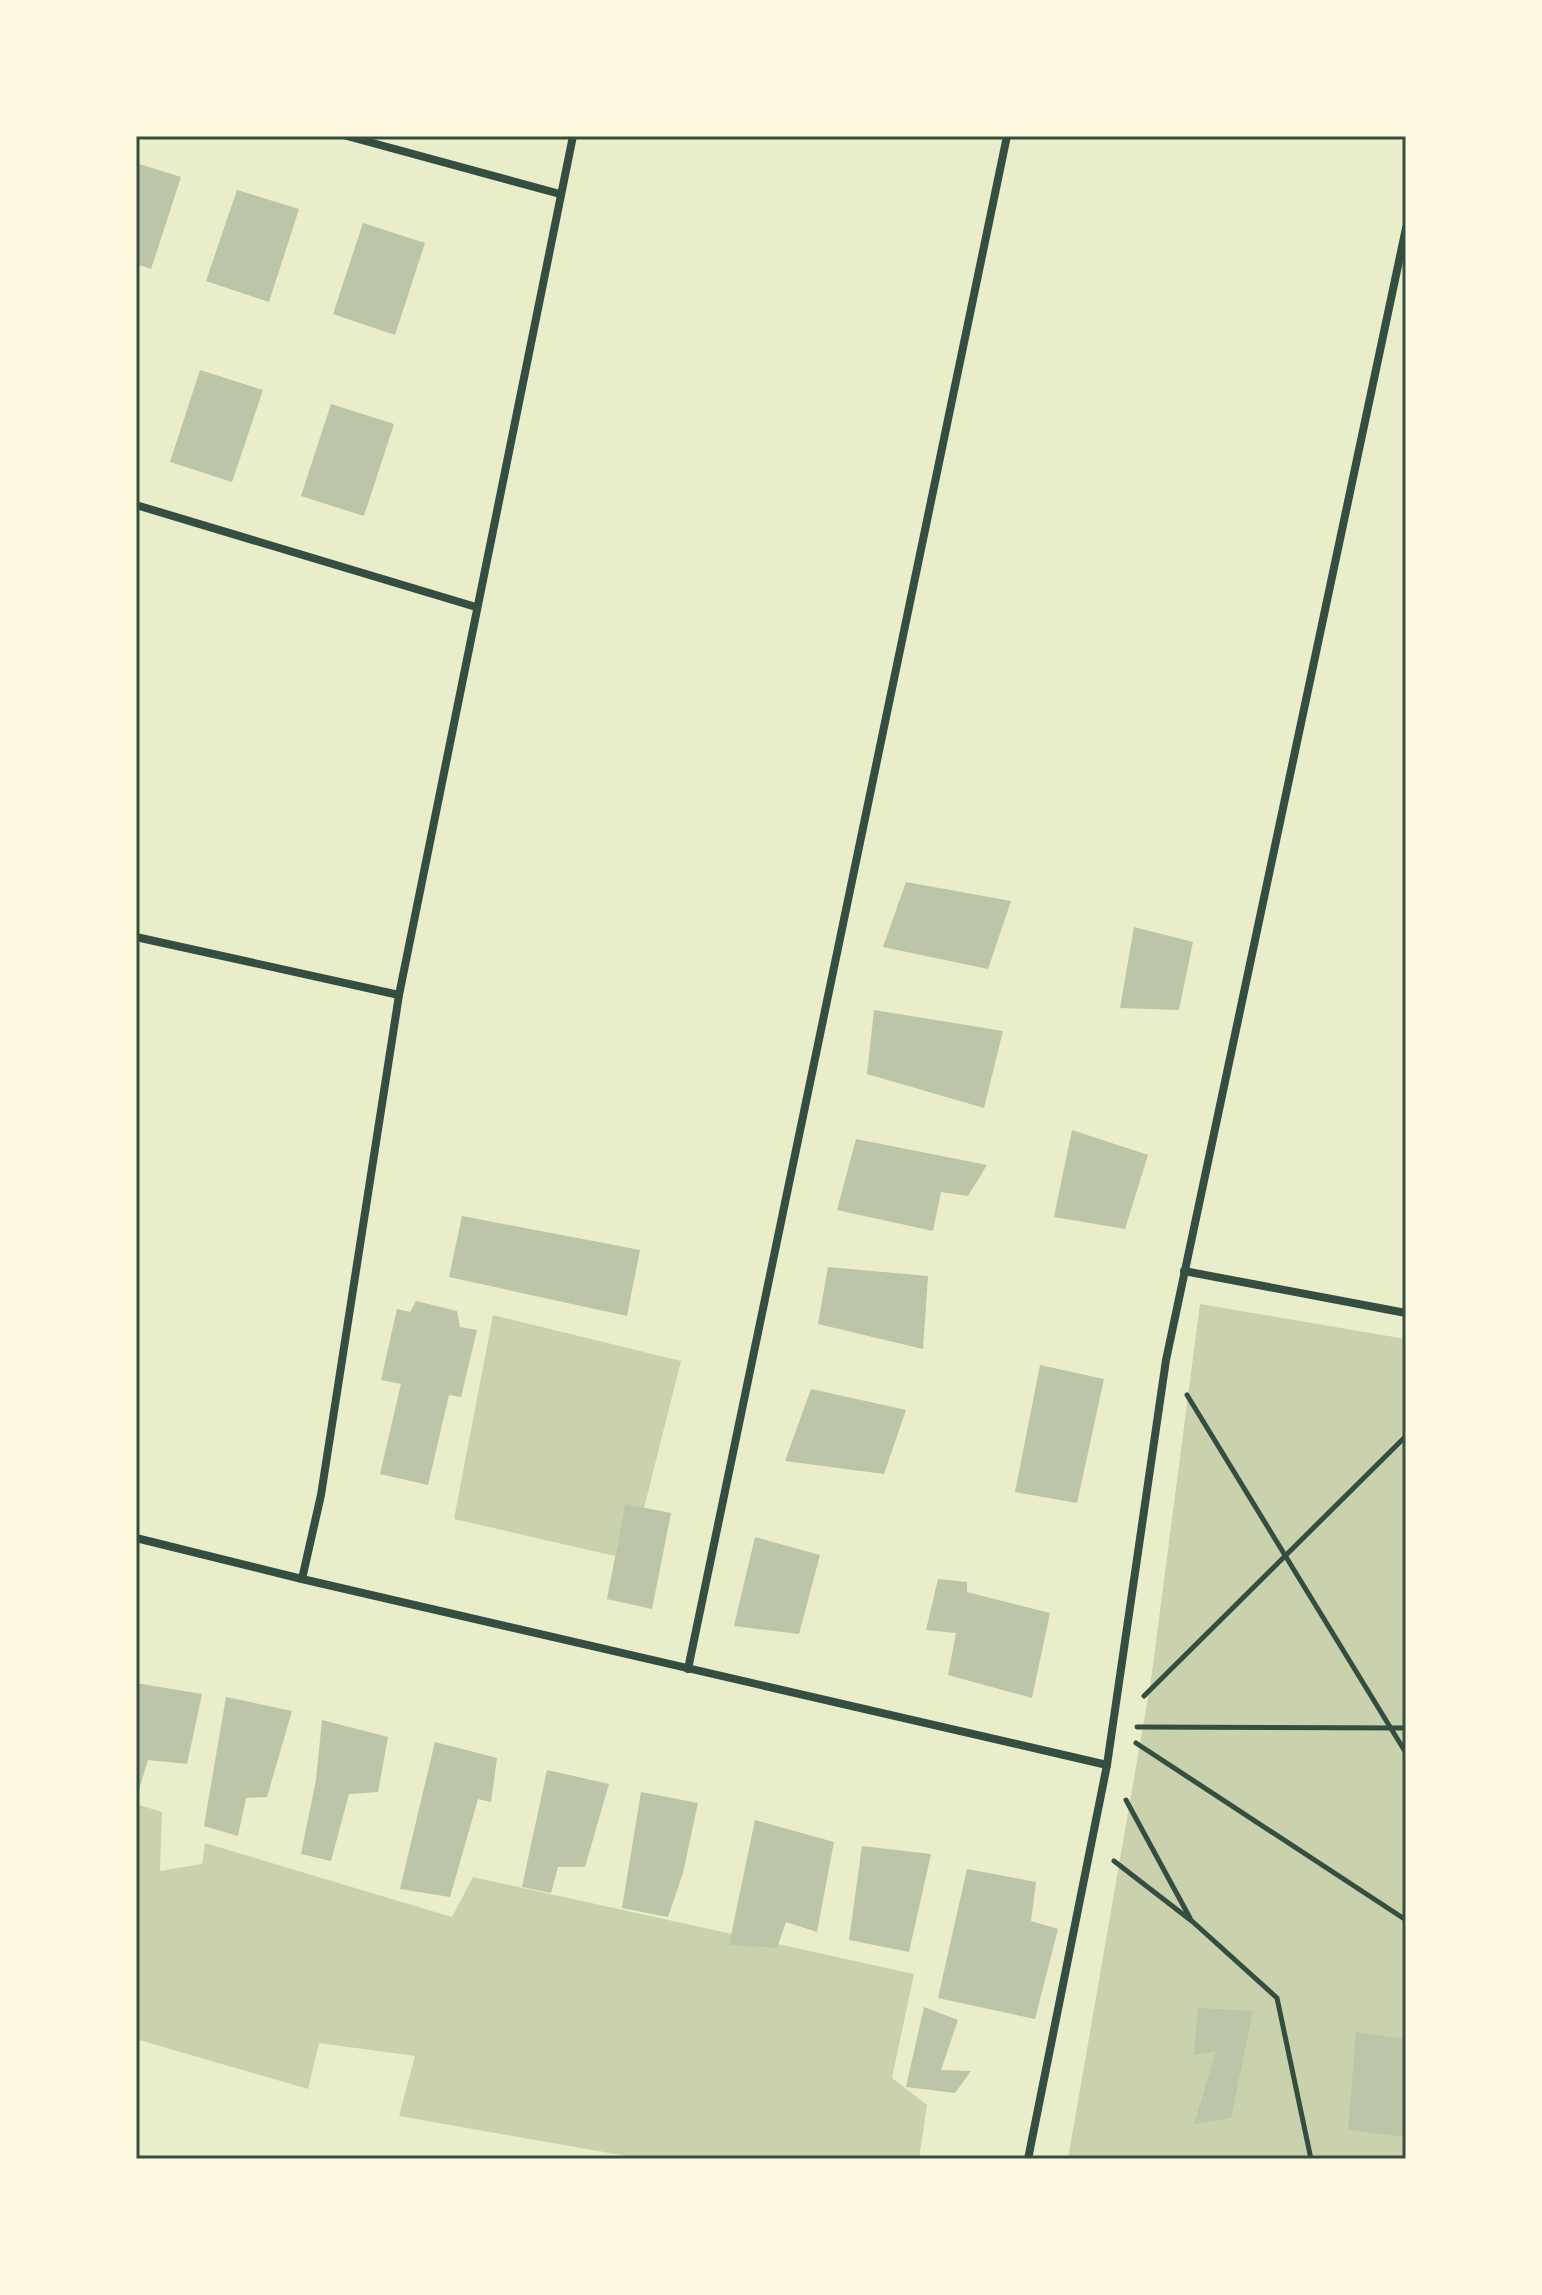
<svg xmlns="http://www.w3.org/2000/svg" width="1542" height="2295" viewBox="0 0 1542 2295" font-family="'PT Sans',sans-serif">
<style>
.green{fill:#cad2ad}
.building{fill:#bcc5a7}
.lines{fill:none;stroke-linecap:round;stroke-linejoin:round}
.path{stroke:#344e41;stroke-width:5}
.minor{stroke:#344e41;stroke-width:8}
.neatline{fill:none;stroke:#344e41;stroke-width:3}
</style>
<rect width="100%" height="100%" fill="#e9edc9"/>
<g class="green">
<polygon points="1200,1304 1406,1339 1406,2159 1068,2159 1151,1680"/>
<polygon points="493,1315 681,1361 644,1508 625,1505 615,1556 454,1519"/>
<polygon points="136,1804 162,1812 160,1871 202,1864 205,1843 452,1917 473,1877 914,1974 892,2078 927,2105 919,2159 644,2159 399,2116 415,2056 319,2043 308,2089 136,2039"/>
</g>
<g class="building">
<polygon points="136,163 181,177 151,269 136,264"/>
<polygon points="237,190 299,209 269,302 206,281"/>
<polygon points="363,223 425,243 395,335 333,314"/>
<polygon points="200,370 263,390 232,482 170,462"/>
<polygon points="331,404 394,424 364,516 301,496"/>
<polygon points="906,882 1011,901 988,969 883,947"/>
<polygon points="1134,927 1193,942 1179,1010 1120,1008"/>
<polygon points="874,1010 1003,1031 984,1108 867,1074"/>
<polygon points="1072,1130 1148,1155 1125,1229 1054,1217"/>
<polygon points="856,1139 987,1165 968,1196 941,1192 933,1231 837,1210"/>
<polygon points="462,1216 640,1250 627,1316 449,1277"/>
<polygon points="828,1267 928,1276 923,1349 818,1324"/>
<polygon points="416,1301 457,1311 460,1327 477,1330 461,1397 449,1395 428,1485 380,1474 401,1384 381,1380 397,1309 410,1312"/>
<polygon points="1040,1365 1104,1379 1077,1503 1015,1492"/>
<polygon points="811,1389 906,1410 884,1474 785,1461"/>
<polygon points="625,1504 671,1513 652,1609 607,1599"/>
<polygon points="755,1537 820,1555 799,1634 734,1626"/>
<polygon points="938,1579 967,1582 967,1592 1050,1613 1032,1698 948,1675 956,1633 926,1630"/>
<polygon points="136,1683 202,1694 187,1764 148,1760 137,1796"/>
<polygon points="226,1697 292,1711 267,1797 246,1798 238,1836 204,1826"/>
<polygon points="322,1720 388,1737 378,1792 349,1794 331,1861 301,1854 316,1780"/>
<polygon points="435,1742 497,1758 491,1802 478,1799 450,1897 400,1889"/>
<polygon points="547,1770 609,1784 585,1867 558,1867 551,1893 522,1887"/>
<polygon points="641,1792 698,1803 683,1873 668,1917 622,1908"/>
<polygon points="755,1820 834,1842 817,1932 786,1922 777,1948 729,1945"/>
<polygon points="862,1846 931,1854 909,1952 849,1940"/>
<polygon points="967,1869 1036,1882 1031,1921 1058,1929 1035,2019 938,1998"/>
<polygon points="924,2007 958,2020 941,2070 971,2071 955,2093 906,2087"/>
<polygon points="1198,2008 1253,2011 1231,2118 1194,2124 1216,2051 1194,2055"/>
<polygon points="1356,2032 1406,2039 1406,2137 1348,2130"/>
</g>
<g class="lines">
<g class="path">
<polyline points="1187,1395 1406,1753"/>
<polyline points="1144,1696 1406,1436"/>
<polyline points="1137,1727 1406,1728"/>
<polyline points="1136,1743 1406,1920"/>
<polyline points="1126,1800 1190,1918"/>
<polyline points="1114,1861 1193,1922 1277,1998 1311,2159"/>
</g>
<g class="minor">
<polyline points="347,136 560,194"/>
<polyline points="136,505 476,607"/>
<polyline points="136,937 399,995"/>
<polyline points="1184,1271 1406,1313"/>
<polyline points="136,1538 302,1579 1107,1765"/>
<polyline points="302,1579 321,1495 399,995 573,136"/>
<polyline points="688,1669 1007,136"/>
<polyline points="1028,2159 1107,1765 1166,1360 1406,228"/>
</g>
</g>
<rect width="1542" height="2295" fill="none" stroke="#fefae0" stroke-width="276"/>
<rect x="138" y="138" width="1266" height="2019" class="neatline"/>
</svg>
